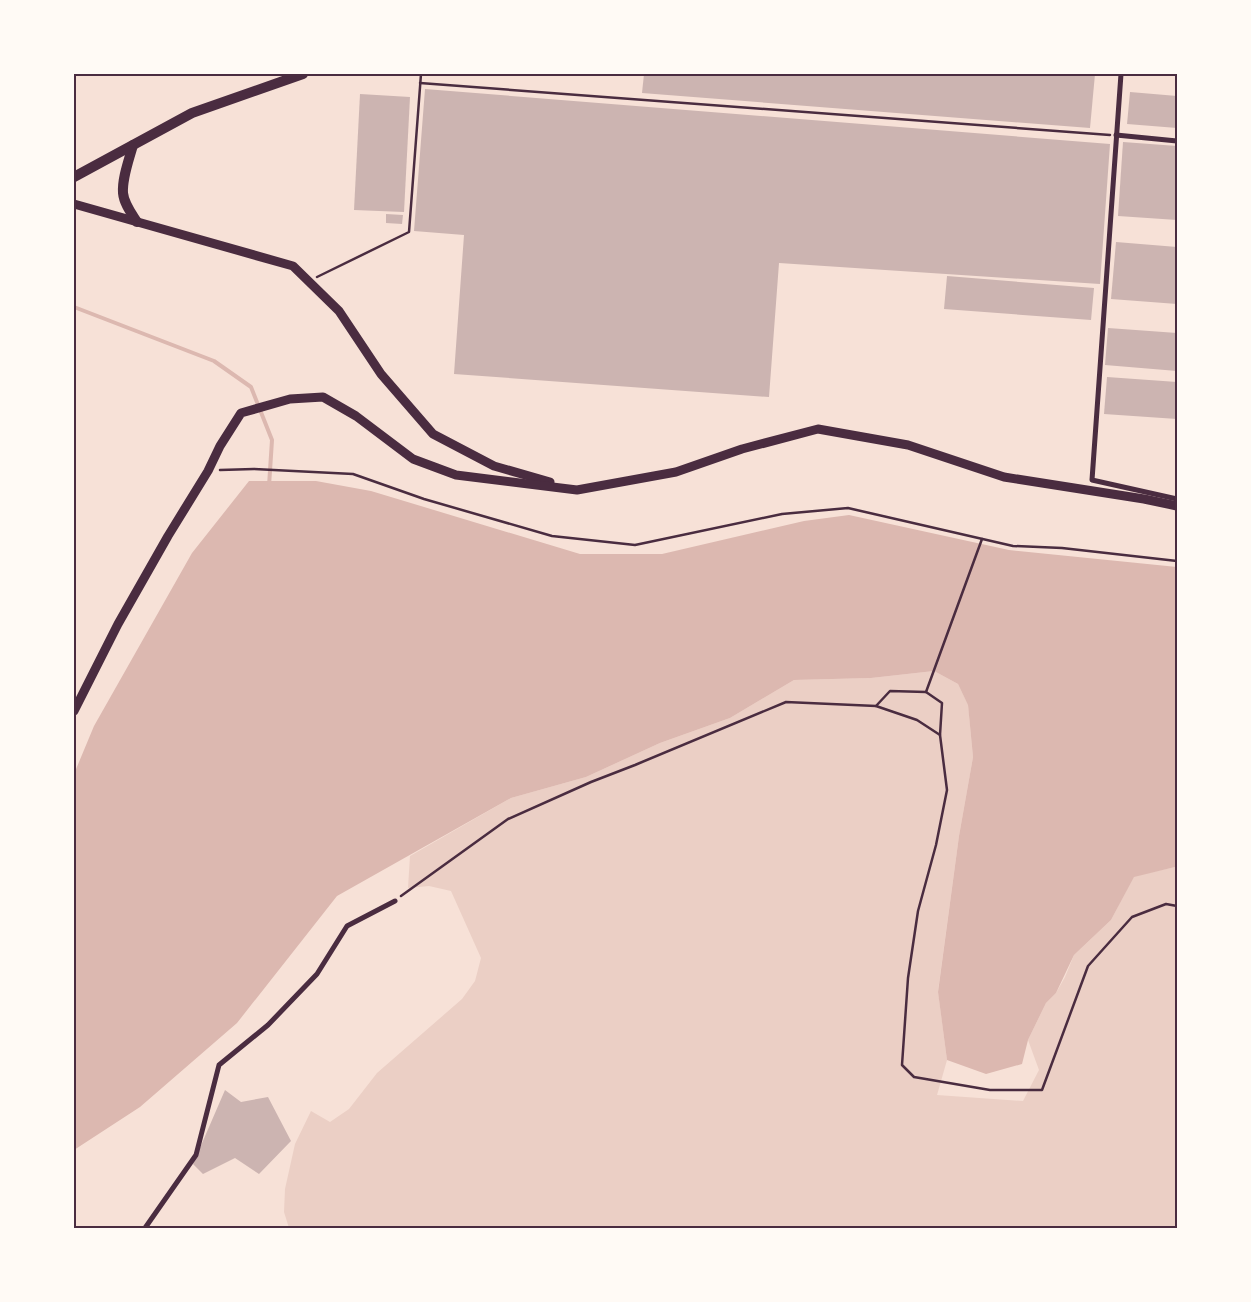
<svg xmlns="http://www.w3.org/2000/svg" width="1251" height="1302" viewBox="0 0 1251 1302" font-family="Signika,sans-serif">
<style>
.green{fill:#ebcfc5}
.water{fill:#dcb8b0}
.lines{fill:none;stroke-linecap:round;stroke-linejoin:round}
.stream{stroke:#dcb8b0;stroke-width:4}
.building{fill:#ccb4b1}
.path{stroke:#4a2c40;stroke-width:2.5}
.minor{stroke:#4a2c40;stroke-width:5}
.tertiary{stroke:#4a2c40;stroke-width:9}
.secondary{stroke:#4a2c40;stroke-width:10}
.neatline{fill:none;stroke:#4a2c40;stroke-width:2}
</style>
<rect width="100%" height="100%" fill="#f7e1d7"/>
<polygon class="green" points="934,671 958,684 968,704 973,757 959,836 938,991 947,1060 937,1095 1023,1101 1039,1070 1028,1040 1046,1003 1056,993 1065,977 1074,955 1111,920 1134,876 1175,867 1177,868 1177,1228 289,1228 284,1212 285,1189 295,1144 311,1111 330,1122 349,1109 377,1073 462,999 475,981 481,958 451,891 429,886 408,888 410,856 511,798 586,777 660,743 730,718 794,680 871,678"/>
<polygon class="water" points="249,481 316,481 371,491 580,554 662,554 804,521 849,515 1009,550 1177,567 1177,868 1175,867 1134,877 1111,920 1074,955 1056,993 1046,1003 1028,1040 1022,1064 986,1074 947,1060 938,992 959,836 973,757 968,705 958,684 934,671 871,678 794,680 730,718 660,743 586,777 511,798 337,896 237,1023 140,1107 74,1150 74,774 94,726 192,553"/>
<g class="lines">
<polyline class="stream" points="74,307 214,361 251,387 272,440 269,486"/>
</g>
<g class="building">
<polygon points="644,74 1095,74 1090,128 642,93"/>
<polygon points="425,89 1110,144 1100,284 779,263 769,397 454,374 464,235 414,231"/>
<polygon points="1130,92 1177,96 1177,128 1127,124"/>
<polygon points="360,94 410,97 404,212 354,210"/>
<polygon points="1123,142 1177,146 1177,220 1118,216"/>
<polygon points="386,214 403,215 402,224 386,223"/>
<polygon points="1116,242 1177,247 1177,304 1111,299"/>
<polygon points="947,276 1094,288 1091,320 944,309"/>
<polygon points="1108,328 1177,333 1177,371 1105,365"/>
<polygon points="1107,377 1177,382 1177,419 1104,414"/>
<polygon points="225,1090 241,1102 268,1097 291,1141 259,1174 235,1158 203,1174 193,1164"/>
</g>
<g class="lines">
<g class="path">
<polyline points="420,83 1110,135"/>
<polyline points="317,277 409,232 421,74"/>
<polyline points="220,470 254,469 353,474 424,499 552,536 635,545 782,514 848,508 1013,546 1062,548 1177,561"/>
<polyline points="926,692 982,539"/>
<polyline points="876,706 890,691 926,692 942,703 940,735"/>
<polyline points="401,896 508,819 591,782 635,765 786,702 876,706 917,720 940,735 947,790 936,845 918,911 908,978 902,1065 914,1077 990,1090 1042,1090 1088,966 1132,917 1166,904 1177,906"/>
</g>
<g class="minor">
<polyline points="1121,74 1092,480 1177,499"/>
<polyline points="1116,135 1177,141"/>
<polyline points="145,1228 196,1155 219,1065 268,1025 317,974 347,926 395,901"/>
</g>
<g class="tertiary">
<polyline points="74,204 293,266 339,311 381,374 433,434 494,466 550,482"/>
<polyline points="74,711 118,624 168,536 208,471 220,446 241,413 290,399 323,397 356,416 413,459 456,475 577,490 676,472 742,449 818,429 908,445 1004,477 1144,499 1177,506"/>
</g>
<g class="secondary">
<path d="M133,145C129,160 122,178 123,193C124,204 132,214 137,222"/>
<polyline points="74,177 192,113 303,74"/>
</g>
</g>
<rect width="1251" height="1302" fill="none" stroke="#fffaf5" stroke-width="150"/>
<rect x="75" y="75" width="1101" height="1152" class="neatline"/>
</svg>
